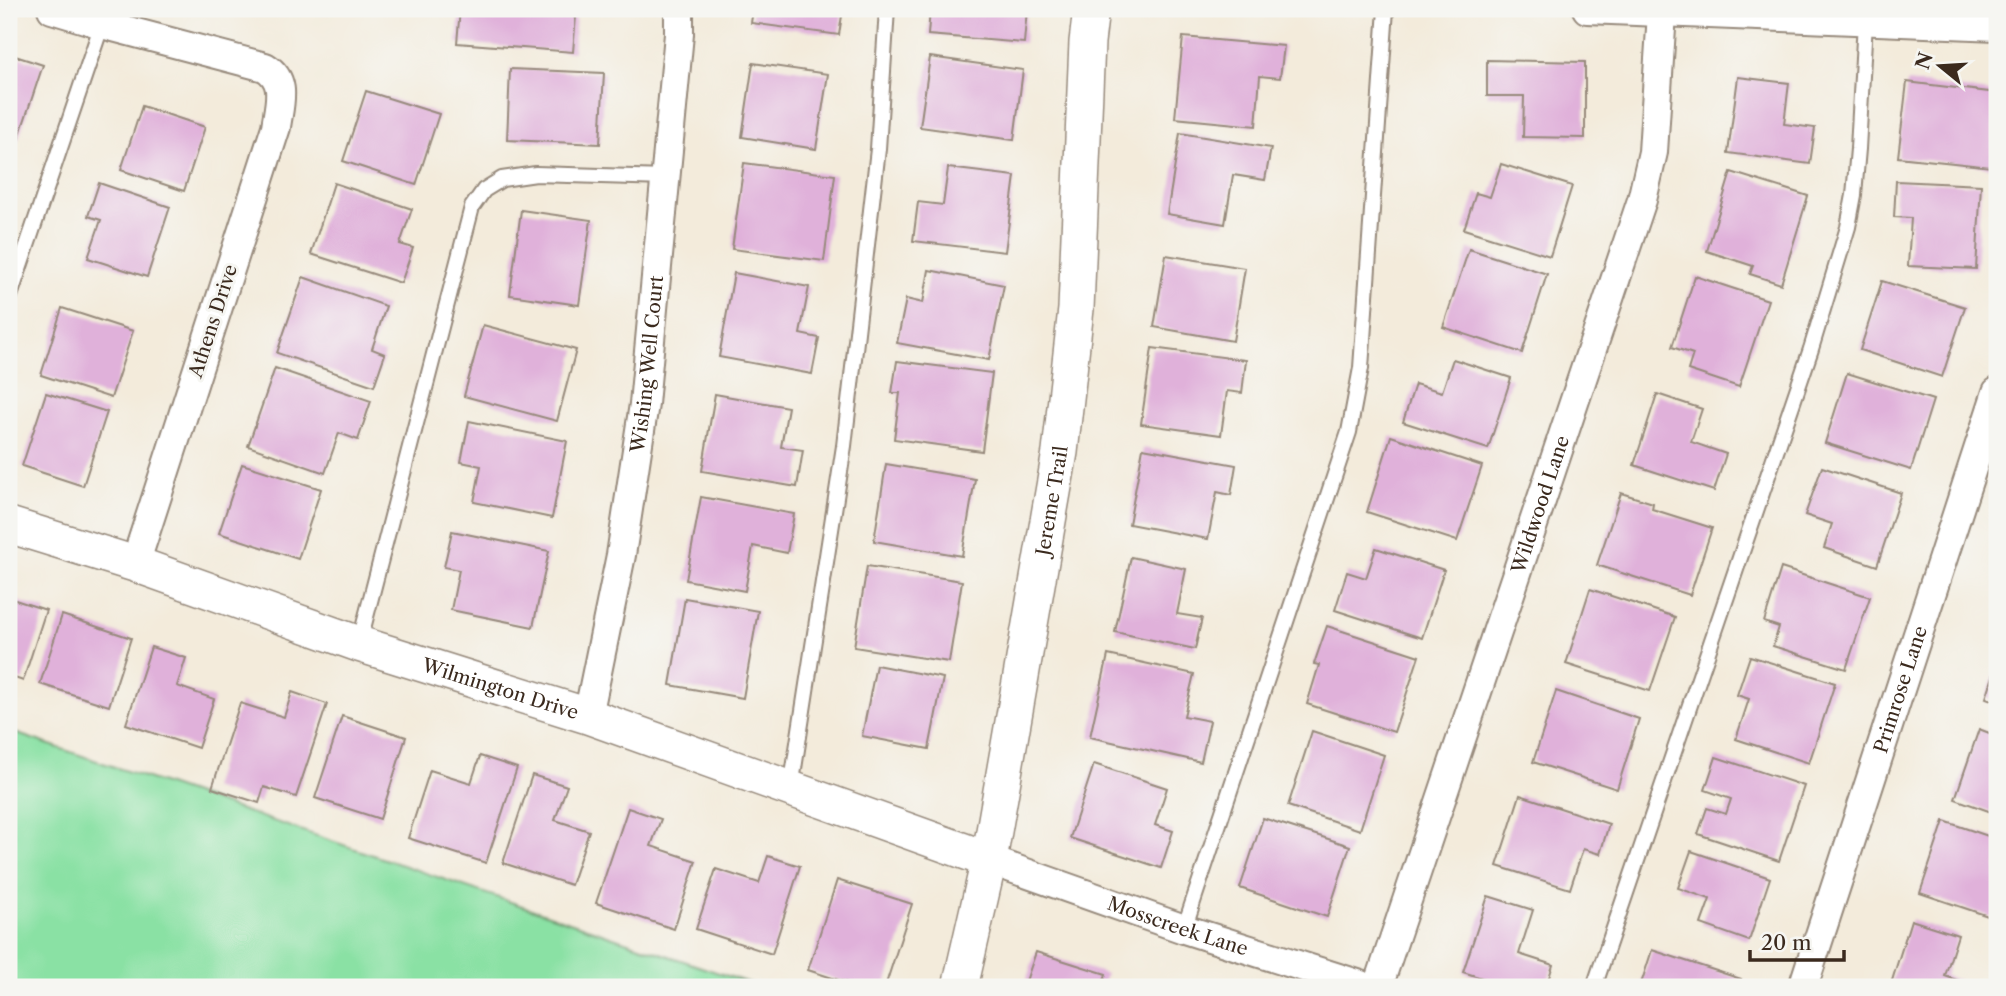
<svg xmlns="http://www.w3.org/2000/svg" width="2006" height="996" viewBox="0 0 2006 996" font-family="'Libre Caslon Text',serif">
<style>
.green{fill:#8ae1a4;stroke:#628661;stroke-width:2}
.building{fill:#e0b1da}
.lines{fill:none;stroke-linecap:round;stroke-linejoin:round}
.service-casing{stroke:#978a7c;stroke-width:18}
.minor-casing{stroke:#978a7c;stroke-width:32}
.tertiary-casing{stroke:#978a7c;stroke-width:38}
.service{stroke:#fff;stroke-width:14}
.minor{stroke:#fff;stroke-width:28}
.tertiary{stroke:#fff;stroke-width:35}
.labels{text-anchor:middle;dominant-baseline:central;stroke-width:6;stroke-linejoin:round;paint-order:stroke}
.street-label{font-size:19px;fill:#3b2a1e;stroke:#f6f6f2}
</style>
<rect width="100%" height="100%" fill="#f6f6f2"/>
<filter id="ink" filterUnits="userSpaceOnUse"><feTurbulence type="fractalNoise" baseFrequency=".0143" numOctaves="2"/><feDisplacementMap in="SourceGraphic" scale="14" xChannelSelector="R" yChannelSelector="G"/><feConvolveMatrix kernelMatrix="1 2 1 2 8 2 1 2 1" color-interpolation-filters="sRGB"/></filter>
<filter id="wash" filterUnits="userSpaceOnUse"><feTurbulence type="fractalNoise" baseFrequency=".00686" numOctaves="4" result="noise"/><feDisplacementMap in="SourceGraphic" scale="28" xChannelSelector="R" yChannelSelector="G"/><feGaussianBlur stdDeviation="1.57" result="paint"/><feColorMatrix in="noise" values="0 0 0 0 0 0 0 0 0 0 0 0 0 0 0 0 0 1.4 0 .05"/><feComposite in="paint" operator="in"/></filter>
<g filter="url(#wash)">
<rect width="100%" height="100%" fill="#f3ebdb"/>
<polygon class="green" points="9,731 760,987 9,987"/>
<g id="blocks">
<g class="building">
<polygon points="460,9 532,9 532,12 576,16 573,52 457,43"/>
<polygon points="753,9 843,9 839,35 751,23"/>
<polygon points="930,9 1027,9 1024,43 928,35"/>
<polygon points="1183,37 1284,46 1280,78 1260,76 1256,126 1175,118"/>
<polygon points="9,54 43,65 18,140 9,137"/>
<polygon points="930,57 1023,70 1014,140 920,127"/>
<polygon points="1487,60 1585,62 1585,138 1523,137 1524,96 1487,96"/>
<polygon points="753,63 828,74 816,149 742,137"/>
<polygon points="510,69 604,73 600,144 507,140"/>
<polygon points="1738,77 1789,83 1784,124 1815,128 1810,164 1728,153"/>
<polygon points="1907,82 1997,93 1991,167 1898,157"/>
<polygon points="366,91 439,114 416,185 343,161"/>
<polygon points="142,106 205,127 184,191 121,170"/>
<polygon points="1180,133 1271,148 1265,180 1233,175 1225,224 1167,214"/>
<polygon points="744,163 835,175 824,261 732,249"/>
<polygon points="1501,164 1572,186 1550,256 1464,229 1476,193 1490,197"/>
<polygon points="948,168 1015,176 1005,252 913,241 918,202 943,205"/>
<polygon points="1731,172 1808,196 1781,284 1750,274 1753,266 1707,251"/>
<polygon points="1896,181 1981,185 1976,269 1908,266 1911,218 1894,217"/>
<polygon points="99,183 170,207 147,277 88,258 101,220 88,216"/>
<polygon points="334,183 412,209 400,244 413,248 401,283 311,254"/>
<polygon points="521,210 591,220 579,305 510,295"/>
<polygon points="1469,249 1547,274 1522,353 1443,327"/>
<polygon points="1166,255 1245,268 1233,341 1154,327"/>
<polygon points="929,270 1004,285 989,360 897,343 906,299 923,303"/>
<polygon points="734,273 809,287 800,334 819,338 812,374 719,357"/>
<polygon points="1695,276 1768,300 1739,387 1688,370 1693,354 1672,347"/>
<polygon points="303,277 386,306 372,349 385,354 374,386 277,353"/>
<polygon points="1882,281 1965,307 1942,377 1860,350"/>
<polygon points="62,308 133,331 111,398 41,375"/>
<polygon points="483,325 576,350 557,421 464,396"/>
<polygon points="1152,348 1246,360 1242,393 1227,391 1221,435 1141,424"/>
<polygon points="1453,359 1511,378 1488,449 1403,422 1415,384 1442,392"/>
<polygon points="897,361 992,373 982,451 894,439 900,393 892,393"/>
<polygon points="275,368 371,401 358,440 339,433 325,473 248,446"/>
<polygon points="1847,373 1933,400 1911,470 1825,443"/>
<polygon points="46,393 107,412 83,486 22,466"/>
<polygon points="715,394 788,407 781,447 803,450 797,487 702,471"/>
<polygon points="1657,394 1702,409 1691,442 1726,454 1714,491 1634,465"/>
<polygon points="469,421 567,441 552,518 474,502 481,466 461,462"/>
<polygon points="1391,436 1482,466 1457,541 1367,512"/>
<polygon points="1143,448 1236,465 1231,495 1217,492 1208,539 1129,524"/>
<polygon points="242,464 321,489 298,559 219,533"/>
<polygon points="886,464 975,479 962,556 874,541"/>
<polygon points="1822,467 1901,493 1877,566 1824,548 1832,524 1805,515"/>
<polygon points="1621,493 1653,503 1652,509 1712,528 1690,595 1597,565"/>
<polygon points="701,497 794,514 787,553 753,546 745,591 686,580"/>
<polygon points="452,531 549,551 533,627 451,610 459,570 444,567"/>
<polygon points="1376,548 1444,570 1422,638 1335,610 1347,572 1366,578"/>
<polygon points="1131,557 1186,569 1177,614 1202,618 1195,649 1115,632"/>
<polygon points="867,566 962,581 949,662 854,647"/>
<polygon points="1781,568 1870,597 1846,669 1773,646 1779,627 1764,622"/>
<polygon points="1590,589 1675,617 1650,691 1566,664"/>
<polygon points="9,598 46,610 23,681 9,676"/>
<polygon points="685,598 758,611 743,698 670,685"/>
<polygon points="62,615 131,638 109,706 40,684"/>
<polygon points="1327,626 1419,656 1394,732 1307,704 1319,665 1314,664"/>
<polygon points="151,647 186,658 177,686 214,699 198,748 126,724"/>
<polygon points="1108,655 1194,674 1184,716 1210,721 1201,762 1090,737"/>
<polygon points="1750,656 1835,683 1809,763 1736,739 1749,699 1737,695"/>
<polygon points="1997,664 1997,702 1986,698"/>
<polygon points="876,665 943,678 929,749 862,736"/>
<polygon points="1556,691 1639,719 1617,789 1533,762"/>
<polygon points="292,692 327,704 296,797 264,787 259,803 212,788 240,703 284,717"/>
<polygon points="342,716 406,737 380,819 315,798"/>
<polygon points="1979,729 1997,736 1997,814 1955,799"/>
<polygon points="1312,731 1384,755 1360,830 1288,806"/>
<polygon points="480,756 517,768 486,863 408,838 430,770 471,783"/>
<polygon points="1716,757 1804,786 1779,861 1698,834 1707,808 1726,814 1731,799 1705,790"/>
<polygon points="1094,764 1167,788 1155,825 1173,831 1161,868 1070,838"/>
<polygon points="532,775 567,786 555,820 589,831 571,885 503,863"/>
<polygon points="1520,795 1609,824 1600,854 1583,849 1570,889 1497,866"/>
<polygon points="628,808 661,819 651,846 696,861 674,929 596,903"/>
<polygon points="1263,818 1350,846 1327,917 1240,888"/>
<polygon points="1944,821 1997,839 1997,919 1920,893"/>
<polygon points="1691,851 1770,878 1749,941 1701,924 1710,899 1678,888"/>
<polygon points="768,856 800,866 772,954 696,929 716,869 759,883"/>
<polygon points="837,880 912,904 885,987 860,987 808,970"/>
<polygon points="1488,896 1533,910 1519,954 1553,965 1546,987 1510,987 1463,972"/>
<polygon points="1911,920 1958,935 1945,976 1971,985 1971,987 1890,987"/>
<polygon points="1652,950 1741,979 1738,987 1640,987"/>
<polygon points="1036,952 1106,974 1102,987 1024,987"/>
</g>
</g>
</g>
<g filter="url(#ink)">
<use href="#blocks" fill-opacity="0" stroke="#978a7c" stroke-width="2"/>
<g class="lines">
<defs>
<g id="service">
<polyline points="9,299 102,24"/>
<polyline points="359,644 472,207 484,190 502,179 536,174 666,178"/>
<polyline points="791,788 844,446 878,149 887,9"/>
<polyline points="1184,929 1349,432 1361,368 1386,9"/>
<polyline points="1594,987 1811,349 1848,227 1854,195 1858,149 1865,21"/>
</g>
<g id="minor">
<path d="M52,9L102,24L265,67C288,81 279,104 276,127L135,564"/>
<polyline points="1587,9 1997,26"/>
<path id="s1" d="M588,716L621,555L644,404L679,34V9"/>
<path id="s2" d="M989,860L1184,929L1367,987"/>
<path id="s3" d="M1378,987L1642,200L1653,152L1662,13"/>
<path id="s4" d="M1803,987L1997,392"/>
</g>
<g id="tertiary">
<path id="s5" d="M9,525L135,564L359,644L588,716L989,860"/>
<path id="s6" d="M960,987L989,860L1060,452L1076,309L1087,42L1091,9"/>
</g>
</defs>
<use href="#service" class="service-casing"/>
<use href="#minor" class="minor-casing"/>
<use href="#tertiary" class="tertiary-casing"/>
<use href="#service" class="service"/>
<use href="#minor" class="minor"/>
<use href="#tertiary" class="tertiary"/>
</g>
</g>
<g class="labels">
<g class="street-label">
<text transform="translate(213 321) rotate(-72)">Athens Drive</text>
<text stroke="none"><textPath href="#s1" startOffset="357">Wishing Well Court</textPath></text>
<text stroke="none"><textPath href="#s6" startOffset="495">Jereme Trail</textPath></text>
<text stroke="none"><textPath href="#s3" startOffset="509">Wildwood Lane</textPath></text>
<text stroke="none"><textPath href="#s5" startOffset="518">Wilmington Drive</textPath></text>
<text stroke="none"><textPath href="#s4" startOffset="313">Primrose Lane</textPath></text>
<text stroke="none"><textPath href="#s2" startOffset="200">Mosscreek Lane</textPath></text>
</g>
</g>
<rect width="2006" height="996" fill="none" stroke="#f6f6f2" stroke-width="35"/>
<g transform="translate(1940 66) rotate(288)" stroke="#f6f6f2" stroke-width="5" paint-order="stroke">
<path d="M0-5L12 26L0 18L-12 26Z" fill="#3b2a1e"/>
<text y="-10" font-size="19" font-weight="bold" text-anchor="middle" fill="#3b2a1e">N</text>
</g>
<path d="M1750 950v10h94v-10" fill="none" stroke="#3b2a1e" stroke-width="3.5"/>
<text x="1761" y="950" font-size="21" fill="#3b2a1e" stroke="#f6f6f2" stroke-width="5" paint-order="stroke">20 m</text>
</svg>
